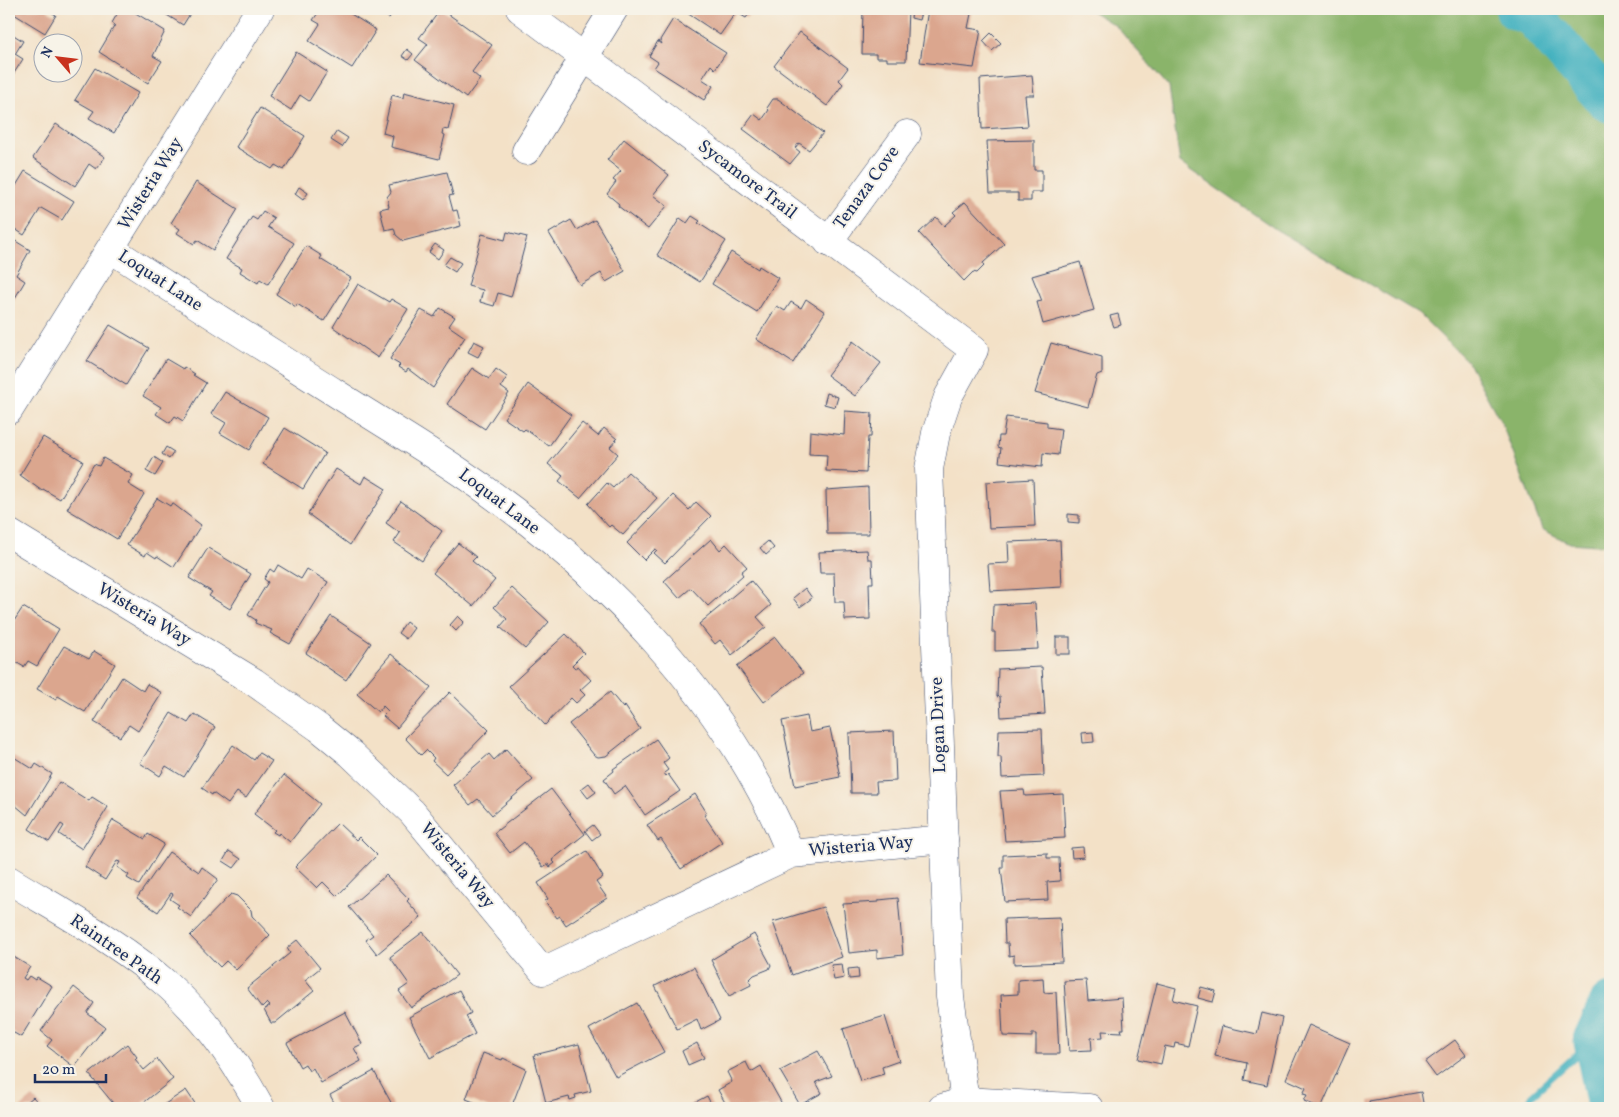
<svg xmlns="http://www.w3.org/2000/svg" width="1619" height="1117" viewBox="0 0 1619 1117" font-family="Vollkorn,serif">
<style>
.forest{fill:#8ab46b;stroke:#527264}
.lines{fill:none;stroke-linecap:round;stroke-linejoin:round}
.stream{stroke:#43b1bf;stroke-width:7}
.river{stroke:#43b1bf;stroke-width:42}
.building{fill:#dba68e}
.minor-casing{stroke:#3b4a6e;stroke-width:29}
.minor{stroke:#fff;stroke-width:28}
.labels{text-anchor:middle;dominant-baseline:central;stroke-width:4;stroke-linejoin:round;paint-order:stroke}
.street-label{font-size:18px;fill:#1b2f5e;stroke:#f7f3e8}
</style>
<rect width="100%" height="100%" fill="#f7f3e8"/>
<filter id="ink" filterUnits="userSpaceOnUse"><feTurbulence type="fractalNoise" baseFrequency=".02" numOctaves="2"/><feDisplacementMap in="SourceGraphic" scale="10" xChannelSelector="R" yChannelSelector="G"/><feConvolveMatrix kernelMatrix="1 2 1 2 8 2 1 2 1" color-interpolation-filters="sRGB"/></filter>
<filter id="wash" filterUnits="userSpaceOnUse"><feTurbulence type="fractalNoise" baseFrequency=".0096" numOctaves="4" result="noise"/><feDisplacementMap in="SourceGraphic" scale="20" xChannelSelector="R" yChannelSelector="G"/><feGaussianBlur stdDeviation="1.12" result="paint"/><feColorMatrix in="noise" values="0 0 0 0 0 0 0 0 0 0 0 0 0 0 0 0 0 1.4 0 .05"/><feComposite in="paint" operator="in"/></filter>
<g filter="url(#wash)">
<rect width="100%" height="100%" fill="#f3e1c7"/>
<polygon class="forest" points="1088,9 1610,9 1610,546 1569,543 1542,529 1502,424 1468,362 1418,313 1277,230 1180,163 1169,87 1116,26"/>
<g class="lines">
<polyline class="stream" points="1529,1108 1531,1096 1594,1039"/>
<g class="river">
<polyline points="1516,9 1533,16 1603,96 1610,102"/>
<polyline points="1608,1108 1594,1039 1610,1004"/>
</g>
</g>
<g id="blocks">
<g class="building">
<polygon points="9,9 46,9 56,15 45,33 9,11"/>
<polygon points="120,9 129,9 165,31 153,56 162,61 148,83 99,52 115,25 112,23"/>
<polygon points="157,9 193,9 183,25"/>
<polygon points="321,9 343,9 376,30 352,68 309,41 320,24 313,20"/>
<polygon points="374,9 395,9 389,18"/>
<polygon points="441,9 492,45 472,72 480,79 466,98 415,60 428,44 419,38"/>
<polygon points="681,9 753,9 746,18 736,12 720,35"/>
<polygon points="863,9 908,9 906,61 887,61 887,58 876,58 876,54 862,54"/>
<polygon points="912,9 922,9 919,20 911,18"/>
<polygon points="928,9 972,9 968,28 981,30 974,68 920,62"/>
<polygon points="673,19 726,53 715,69 711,65 702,79 713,86 704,100 654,68 658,62 649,56 658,41 662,44 660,40"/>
<polygon points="9,32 23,41 15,54 23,59 9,81"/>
<polygon points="800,32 848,68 839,80 843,84 827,106 774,66"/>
<polygon points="991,33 1001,43 992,51 983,41"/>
<polygon points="407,49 413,54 408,60 402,56"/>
<polygon points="296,52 327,72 309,101 300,95 291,110 269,96"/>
<polygon points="95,68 138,93 114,133 89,118 94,111 75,100"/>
<polygon points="1032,75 1034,95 1025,95 1028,126 982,129 980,79"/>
<polygon points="404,92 454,105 448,130 443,129 442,134 445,135 439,159 391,147 393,136 383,133 392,95 403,98"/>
<polygon points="773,99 778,99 823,133 809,150 799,143 795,148 800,152 790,164 743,129 754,114 762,120 769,110 767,108"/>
<polygon points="260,108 305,136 284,170 275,165 272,169 236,147"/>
<polygon points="56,124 105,157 96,169 89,164 75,186 33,158"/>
<polygon points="337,131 348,138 342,147 331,140"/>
<polygon points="624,139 669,175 653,195 667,206 648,229 618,206 619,204 607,194 616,182 613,180 621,171 607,160"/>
<polygon points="1034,140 1034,170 1042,170 1042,192 1031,192 1031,201 1018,201 1018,193 990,193 987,141"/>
<polygon points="25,171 74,201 62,220 41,208 24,235 9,225 9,197"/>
<polygon points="447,172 453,195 449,196 453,211 457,210 461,226 403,241 396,235 394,228 385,230 380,209 389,207 387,197 391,192 389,185"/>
<polygon points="196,182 238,209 213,250 197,240 194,244 177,233 180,229 171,223"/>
<polygon points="299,187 308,193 303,200 295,194"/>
<polygon points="965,202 1004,244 983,263 984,266 977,273 973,272 964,281 919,233 936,217 944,226 956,215 953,212"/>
<polygon points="263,211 274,218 268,227 294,243 268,284 260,279 258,283 240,272 242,268 226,259 252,217 257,220"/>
<polygon points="692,216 700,221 698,223 726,241 700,282 657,255 680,218 687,223"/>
<polygon points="571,220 577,230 595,220 625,271 606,282 601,273 580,285 549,233"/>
<polygon points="507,232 527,237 511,297 498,293 494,306 480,302 483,290 468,286 482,234 505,240"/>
<polygon points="9,237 30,250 16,275 25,281 12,303 9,301"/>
<polygon points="435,244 444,250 438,259 429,252"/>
<polygon points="306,246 322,256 320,259 351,278 324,321 297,304 296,307 276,294"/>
<polygon points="731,252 758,269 759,266 778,278 757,312 712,284"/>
<polygon points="450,257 461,263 455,272 444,265"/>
<polygon points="1080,262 1094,310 1043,324 1037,302 1042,301 1032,276"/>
<polygon points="358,284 389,302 391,299 408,309 378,358 333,327"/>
<polygon points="806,299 825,312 793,363 756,339 777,306 785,311 791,302 801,308"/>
<polygon points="440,308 455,317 449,326 465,337 433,388 408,369 406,372 398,367 400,365 390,359 421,310 434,317"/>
<polygon points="1118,314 1121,325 1114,327 1110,316"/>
<polygon points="110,325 149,348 126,385 87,361"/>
<polygon points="474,341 484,346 478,357 468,352"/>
<polygon points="853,341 881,363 855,396 827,375"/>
<polygon points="1051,343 1102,357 1102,373 1097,375 1088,407 1035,393"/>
<polygon points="166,359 183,369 184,367 195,374 193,375 206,383 183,421 175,416 170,423 156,414 161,407 143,396"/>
<polygon points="472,368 489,379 496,369 507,377 501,387 509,393 485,429 447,404"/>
<polygon points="528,384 571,415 549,446 525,429 523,431 504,418"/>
<polygon points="225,392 268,417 249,450 220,433 226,423 211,414"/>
<polygon points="827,393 838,397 835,407 824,404"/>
<polygon points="845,411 872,413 871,437 868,437 866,473 826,471 827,455 809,454 810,431 844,435"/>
<polygon points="1006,417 1047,422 1047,427 1061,429 1058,455 1043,453 1042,467 999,462 1001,448 998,447 999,436 1003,436"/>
<polygon points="582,423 598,436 604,428 617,439 610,447 618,454 580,498 559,481 563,476 548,464"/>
<polygon points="285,428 325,453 303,489 263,464"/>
<polygon points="43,437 83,461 60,499 43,489 42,491 20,475"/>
<polygon points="166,447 174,452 169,459 162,454"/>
<polygon points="154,457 163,463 155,476 146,471"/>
<polygon points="103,458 133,475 128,484 144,494 117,539 67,509 94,464 99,466"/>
<polygon points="336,469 361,484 365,476 386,489 350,545 308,514"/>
<polygon points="628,472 657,498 623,535 611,525 609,527 588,504 607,483 613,488"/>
<polygon points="1033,479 1035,526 989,528 986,482"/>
<polygon points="868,487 869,534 827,534 826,490"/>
<polygon points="673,495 689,510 696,502 711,516 665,563 654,553 657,550 655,549 644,560 627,543"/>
<polygon points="157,498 170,506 172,503 201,525 174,567 157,556 156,558 147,552 145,556 127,545"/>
<polygon points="401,501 442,531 422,561 394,542 400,533 386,523"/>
<polygon points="1068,514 1079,515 1079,523 1068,522"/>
<polygon points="711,539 720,550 726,544 747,567 741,572 743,575 708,606 691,588 679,598 664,581"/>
<polygon points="1060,540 1062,587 990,591 988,564 1009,563 1008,542"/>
<polygon points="768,541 774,548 766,555 760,548"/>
<polygon points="458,543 476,557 472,561 495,580 473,606 433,573"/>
<polygon points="208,548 251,574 230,609 209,596 212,592 189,578"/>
<polygon points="867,550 868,559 872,559 873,583 869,583 870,619 845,620 844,602 835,602 834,573 820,573 819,552"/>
<polygon points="278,565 301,579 307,569 328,582 290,644 270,633 272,630 255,623 256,620 248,615 268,582 264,579 270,569 274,572"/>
<polygon points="751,581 771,605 757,617 766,627 732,655 720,640 715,644 699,624"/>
<polygon points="512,588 549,622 525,649 500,627 507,619 494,607"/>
<polygon points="805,588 812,598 800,607 793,598"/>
<polygon points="1035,603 1038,649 995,651 995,632 992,632 993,605"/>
<polygon points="23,607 59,629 37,666 28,661 24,667 9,658 9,624 11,620 14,621"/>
<polygon points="331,616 371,643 346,680 306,653"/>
<polygon points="458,616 464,622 456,631 450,625"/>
<polygon points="406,622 414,628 406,639 398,633"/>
<polygon points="566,634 584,653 572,665 575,668 578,666 591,680 580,690 585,695 576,703 571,698 545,725 509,686"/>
<polygon points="775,637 803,673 764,702 737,666"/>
<rect x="1056" y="637" width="14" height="17"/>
<polygon points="64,646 89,659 94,651 115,664 85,712 58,696 56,700 37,689"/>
<polygon points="391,654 431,687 397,728 383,716 388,711 383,706 378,712 357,694"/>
<polygon points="1042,667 1045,714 1001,717 1000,696 997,697 998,669"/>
<polygon points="122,677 143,691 147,684 162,693 138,731 129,725 120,737 94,722"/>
<polygon points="450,692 489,730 446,774 432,761 434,758 426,750 421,755 405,738"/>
<polygon points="610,692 623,708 625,706 640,729 606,756 598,757 594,755 569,724"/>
<polygon points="171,713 188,723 194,714 215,727 184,777 166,766 160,776 140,763"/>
<polygon points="807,716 810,732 830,728 840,777 795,786 782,721"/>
<polygon points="1042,729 1044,776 1002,778 1001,757 998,757 999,730"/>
<polygon points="894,731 896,781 876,782 877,793 851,793 849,733"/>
<polygon points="1093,732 1094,742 1083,743 1082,733"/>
<polygon points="656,739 669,758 663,763 668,770 664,773 666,776 668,774 680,791 645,815 625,786 614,794 604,779 614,771 613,769"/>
<polygon points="233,745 254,760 259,753 272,761 246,798 237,792 228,804 213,793 212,795 202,788"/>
<polygon points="506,749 533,780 492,815 478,799 470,805 453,785 489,754 494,760"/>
<polygon points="9,754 33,769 36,764 52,774 27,815 9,800"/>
<polygon points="284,775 320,804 290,842 279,833 278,835 273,832 275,830 254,814"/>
<polygon points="59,782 89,801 92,797 108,807 82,849 59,834 64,826 61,824 49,842 29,829"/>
<polygon points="589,783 596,792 588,798 581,789"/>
<polygon points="551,789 585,834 552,860 555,863 550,867 548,864 543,867 524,842 510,853 494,833"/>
<polygon points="1024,790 1025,796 1063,794 1065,838 1005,841 1000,791"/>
<polygon points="695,794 707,813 704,815 722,842 681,869 661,839 658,841 647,825"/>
<polygon points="113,820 145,839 148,834 164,844 139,885 127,878 129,875 117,867 120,862 117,861 105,880 85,867"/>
<polygon points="338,823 356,840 359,837 377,855 337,896 323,882 317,888 295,867"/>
<polygon points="593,825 600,834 592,840 585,831"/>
<polygon points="1083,847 1084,857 1072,858 1071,848"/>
<polygon points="229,851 241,859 234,868 223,861"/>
<polygon points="587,851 603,877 596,882 607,898 566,925 560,916 557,918 545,901 548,899 538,883"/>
<polygon points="169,852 199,872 202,867 218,879 191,917 177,907 179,905 170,899 173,894 171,893 158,912 137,898"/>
<polygon points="1047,853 1047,858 1059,858 1060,881 1047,882 1048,900 1005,902 1001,868 1003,868 1003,855"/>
<polygon points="386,875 409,899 407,901 421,917 377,954 366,940 373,935 349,907"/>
<polygon points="231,894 237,896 251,910 252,916 270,935 236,970 226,961 220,967 190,936"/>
<polygon points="898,898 903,955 877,958 877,950 849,953 843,904 879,902 879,900"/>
<polygon points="823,907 842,957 792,975 773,922"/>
<polygon points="1060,917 1062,962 1014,964 1014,955 1009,956 1008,943 1005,943 1004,919"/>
<polygon points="423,932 457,975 411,1008 399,991 409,984 390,957"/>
<polygon points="754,934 771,965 769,969 754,975 749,980 751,985 729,996 711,960"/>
<polygon points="297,940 320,968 305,980 314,991 275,1023 271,1023 264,1010 270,1006 267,1003 262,1008 247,988 290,953 287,948"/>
<polygon points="9,954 30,967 23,978 26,980 29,976 35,980 37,977 52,986 21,1037 9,1030"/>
<polygon points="842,964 844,978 834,980 831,965"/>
<polygon points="694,967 720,1020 701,1030 697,1019 677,1029 655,986"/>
<polygon points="858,968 859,978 849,979 848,969"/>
<polygon points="1043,978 1044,993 1056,992 1059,1054 1036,1054 1036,1034 1032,1034 1032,1037 1003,1036 1001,995 1018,994 1018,980"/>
<polygon points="1086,980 1088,1001 1122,998 1124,1029 1121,1029 1122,1032 1102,1031 1103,1037 1091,1038 1092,1050 1069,1051 1064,981"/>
<polygon points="1157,983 1176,988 1173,1000 1197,1006 1188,1046 1175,1043 1174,1048 1165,1046 1161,1064 1138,1059"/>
<polygon points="74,987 94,1003 87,1013 105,1027 74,1067 47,1046 52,1040 41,1031"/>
<polygon points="1201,987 1216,991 1213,1002 1198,998"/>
<polygon points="459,990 471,1013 466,1016 475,1034 430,1058 409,1017"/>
<polygon points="637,1003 664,1052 616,1077 589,1029"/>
<polygon points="345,1012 362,1044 354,1048 361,1061 321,1083 313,1068 309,1071 305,1064 300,1067 287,1043"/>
<polygon points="1262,1013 1282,1018 1267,1085 1244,1080 1247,1063 1215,1056 1222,1026 1257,1034"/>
<polygon points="885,1016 899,1061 882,1067 884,1074 860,1081 843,1029"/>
<polygon points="1309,1025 1350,1043 1321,1108 1304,1101 1307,1095 1303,1094 1306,1088 1286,1079"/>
<polygon points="1455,1040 1466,1055 1436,1077 1425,1062"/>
<polygon points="697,1043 704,1058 688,1065 682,1051"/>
<polygon points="127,1044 137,1057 135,1059 144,1070 157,1059 173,1079 137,1108 117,1108 89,1074"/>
<polygon points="579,1044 591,1091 575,1095 576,1098 570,1100 569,1097 546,1103 534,1055"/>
<polygon points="818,1051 832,1076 816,1082 822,1093 800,1105 780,1071"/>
<polygon points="483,1053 502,1060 503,1058 526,1069 511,1108 489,1108 466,1099"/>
<polygon points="746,1062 751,1072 761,1066 782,1104 774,1108 728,1108 718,1090 732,1082 727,1072"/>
<polygon points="374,1071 394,1108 337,1108 330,1095"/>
<polygon points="186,1090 198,1108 159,1108"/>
<polygon points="1421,1092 1424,1108 1370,1108 1369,1101"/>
<polygon points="707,1096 713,1108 684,1108"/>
<polygon points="33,1097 43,1108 20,1108"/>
</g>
</g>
</g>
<g filter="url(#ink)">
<use href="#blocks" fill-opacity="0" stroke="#3b4a6e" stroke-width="1"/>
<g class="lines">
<defs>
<g id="minor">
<polyline points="520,9 974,350 948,397 936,433 929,469 950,997 966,1108"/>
<polyline points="526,151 614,9"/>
<polyline points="828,242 907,134"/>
<path d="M111,249C185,298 260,345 334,392C376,419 419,444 460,472C600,567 726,696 791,854"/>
<polyline points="9,410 260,9"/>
<polyline points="9,533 254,682 319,728 351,754 412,812 543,971 791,854 944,839"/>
<path d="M9,880C63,913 122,944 170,987C208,1021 237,1064 261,1108"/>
<polyline points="942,1108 964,1101 1089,1108"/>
</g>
</defs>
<use href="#minor" class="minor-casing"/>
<use href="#minor" class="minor"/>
</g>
</g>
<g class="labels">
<g class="street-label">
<text transform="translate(747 180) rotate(37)">Sycamore Trail</text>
<text transform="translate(151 184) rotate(-58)">Wisteria Way</text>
<text transform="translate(867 188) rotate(-54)">Tenaza Cove</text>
<text transform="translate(160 281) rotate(33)">Loquat Lane</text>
<text transform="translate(499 502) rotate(37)">Loquat Lane</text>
<text transform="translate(144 615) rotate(31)">Wisteria Way</text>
<text transform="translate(939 725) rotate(-92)">Logan Drive</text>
<text transform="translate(861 847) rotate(-5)">Wisteria Way</text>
<text transform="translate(457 866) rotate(50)">Wisteria Way</text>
<text transform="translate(116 950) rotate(35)">Raintree Path</text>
</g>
</g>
<rect width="1619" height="1117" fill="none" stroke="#f7f3e8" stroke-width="30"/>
<g transform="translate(58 58) rotate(298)"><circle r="24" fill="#f7f3e8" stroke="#9fa5b1"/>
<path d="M0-4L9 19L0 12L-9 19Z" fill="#c8321e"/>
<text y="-8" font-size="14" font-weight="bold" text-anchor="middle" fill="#1b2f5e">N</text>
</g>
<path d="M35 1074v8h71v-8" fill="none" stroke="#1b2f5e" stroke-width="2.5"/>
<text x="42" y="1074" font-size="15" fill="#1b2f5e" stroke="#f7f3e8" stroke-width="4" paint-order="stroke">20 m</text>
</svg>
